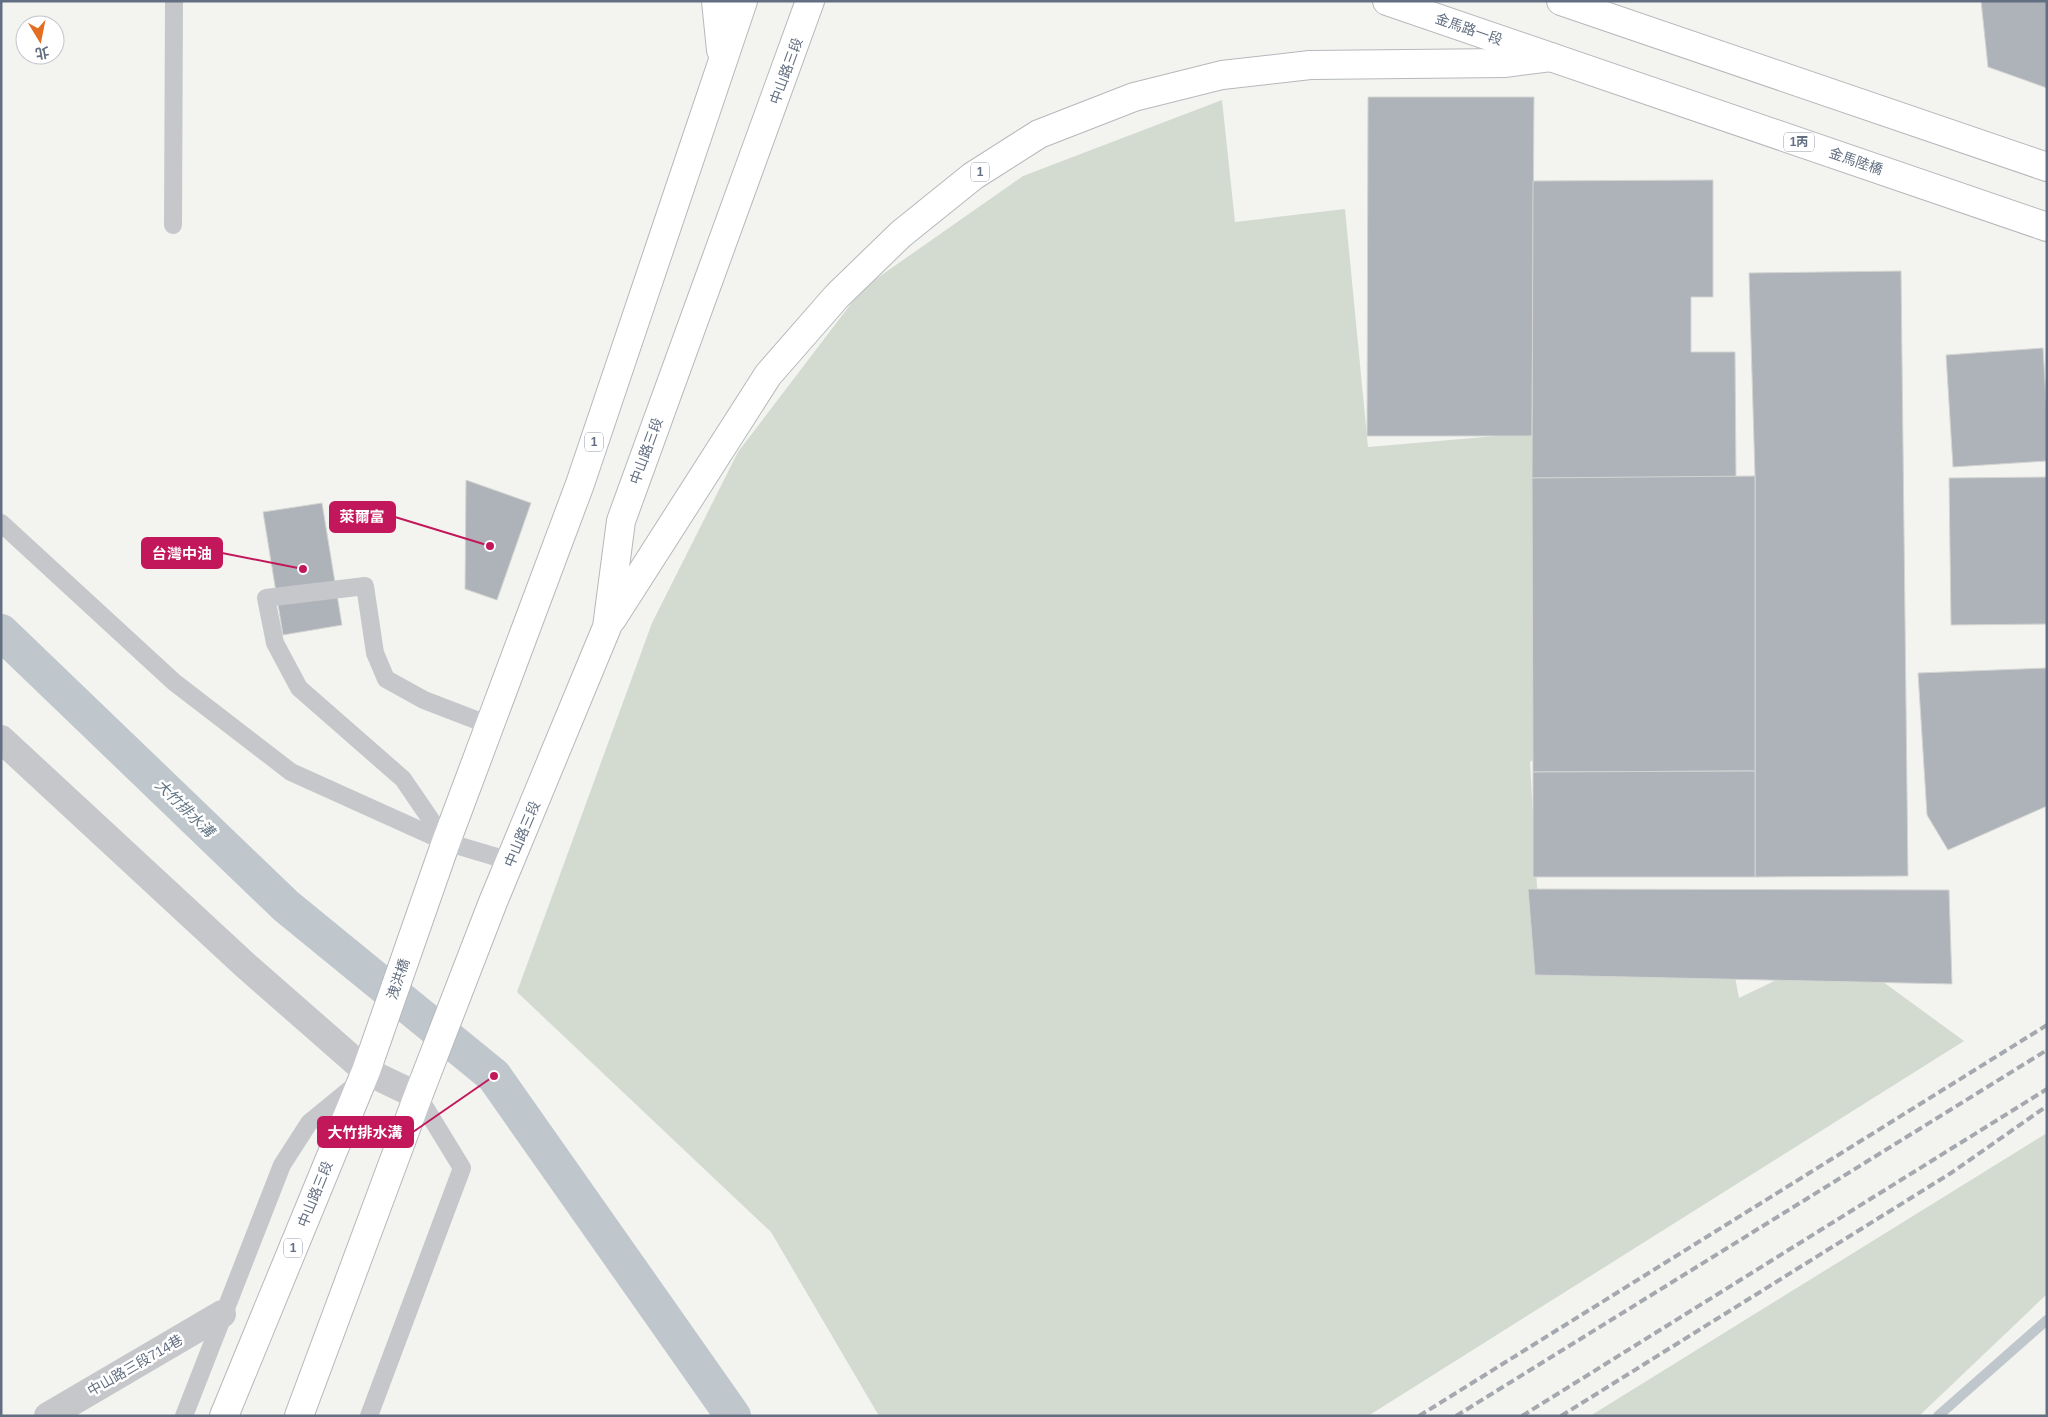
<svg xmlns="http://www.w3.org/2000/svg" width="2048" height="1417" viewBox="0 0 2048 1417" font-family="Arial,'Noto Sans TC',sans-serif">
<style>
.green{fill:#d3dbd0}
.lines{fill:none;stroke-linecap:round;stroke-linejoin:round}
.stream{stroke:#bfc7cd;stroke-width:10}
.canal{stroke:#bfc7cd;stroke-width:36}
.building{fill:#aeb3b9;stroke:#d4d5d2}
.primary-casing{stroke:#b5b8bc;stroke-width:30}
.lane{stroke:#c5c7cb;stroke-width:18}
.street{stroke:#c5c7cb;stroke-width:28}
.primary{stroke:#fff;stroke-width:28}
.rail{stroke:#a5a8af;stroke-width:4;stroke-dasharray:8 4;stroke-linecap:butt}
.labels{text-anchor:middle;dominant-baseline:central;stroke-width:5;stroke-linejoin:round;paint-order:stroke}
.shield{fill:#fff;stroke:#919aa7;stroke-width:1}
.shield-label{font-size:12px;font-weight:bold;fill:#626e81}
.street-label{font-size:14px;fill:#626e81;stroke:#fff}
.water-label{font-size:15px;font-style:italic;fill:#637685;stroke:#fff}
.leader{fill:none;stroke:#c2185b;stroke-width:2}
.callout-dot{fill:#c2185b;stroke:#fff;stroke-width:2}
.callout{fill:#c2185b;stroke:#c2185b;stroke-width:2}
.callout-label{font-size:15px;text-anchor:middle;font-weight:bold;fill:#fff}
</style>
<rect width="100%" height="100%" fill="#f3f4ef"/>
<g class="green">
<polygon points="1222,100 1235,222 1345,209 1368,447 1556,431 1564,736 1530,762 1539,922 1734,972 1739,998 1797,970 1864,968 1964,1041 1368,1416 879,1416 771,1232 517,992 652,623 738,452 863,288 1023,176"/>
<polygon points="2047,1133 2047,1294 1919,1416 1590,1416"/>
</g>
<g class="lines">
<polyline class="stream" points="1938,1416 2047,1320"/>
<polyline class="canal" points="1,632 286,906 494,1076 733,1416"/>
</g>
<g class="building">
<polygon points="1981,1 2047,1 2047,88 1988,67"/>
<polygon points="1368,97 1534,97 1532,436 1367,436"/>
<polygon points="1713,180 1713,297 1691,297 1691,352 1735,352 1736,477 1532,478 1533,181"/>
<polygon points="1901,271 1908,876 1755,877 1755,476 1749,273"/>
<polygon points="2043,348 2047,417 2047,461 1953,467 1946,355"/>
<polygon points="1755,476 1755,771 1533,772 1532,478"/>
<polygon points="2047,477 2047,624 1951,625 1949,478"/>
<polygon points="466,480 531,503 497,600 465,589"/>
<polygon points="322,503 342,625 283,635 263,512"/>
<polygon points="2047,668 2047,806 1948,850 1927,815 1918,673"/>
<polygon points="1755,771 1755,877 1533,877 1533,772"/>
<polygon points="1528,889 1949,890 1952,984 1535,975"/>
</g>
<g class="lines">
<defs>
<g id="primary">
<polyline points="716,1 721,50"/>
<polyline points="1387,1 2047,227"/>
<polyline points="1561,1 2047,167"/>
<polyline points="612,619 768,375 837,296 901,234 973,176 1039,134 1134,97 1222,75 1310,65 1504,63 1551,57"/>
<polyline points="224,1416 366,1071 446,842 580,484 743,1"/>
<polyline points="299,1416 418,1096 493,902 607,627 621,521 810,1"/>
</g>
</defs>
<use href="#primary" class="primary-casing"/>
<g class="lane">
<polyline points="173,225 174,1"/>
<polyline points="1,523 174,682 291,772 446,842 510,861"/>
<polyline points="446,842 403,779 299,688 275,643 266,598 365,586 375,653 386,679 424,700 489,725"/>
<polyline points="184,1416 282,1165 309,1123 359,1082"/>
<polyline points="369,1416 462,1168 418,1096"/>
</g>
<g class="street">
<polyline points="1,739 244,964 366,1071 418,1096"/>
<polyline points="48,1416 222,1314"/>
</g>
<use href="#primary" class="primary"/>
<g class="rail">
<polyline points="1419,1416 2047,1025"/>
<polyline points="1456,1416 2047,1050"/>
<polyline points="1522,1416 2047,1089"/>
<polyline points="1561,1416 1951,1173 2047,1106"/>
</g>
</g>
<g class="labels">
<g class="shield">
<rect x="1784" y="132.5" width="30" height="19" rx="4"/>
<rect x="971" y="162.5" width="18" height="19" rx="4"/>
<rect x="585" y="432.5" width="18" height="19" rx="4"/>
<rect x="284" y="1238.5" width="18" height="19" rx="4"/>
</g>
<g class="shield-label">
<text x="1799" y="142">1丙</text>
<text x="980" y="172">1</text>
<text x="594" y="442">1</text>
<text x="293" y="1248">1</text>
</g>
<g class="street-label">
<text transform="translate(1469 29) rotate(19)">金馬路一段</text>
<text transform="translate(786 71) rotate(-70)">中山路三段</text>
<text transform="translate(1856 161) rotate(19)">金馬陸橋</text>
<text transform="translate(646 451) rotate(-70)">中山路三段</text>
<text transform="translate(522 834) rotate(-67)">中山路三段</text>
<text transform="translate(398 979) rotate(-71)">洩洪橋</text>
<text transform="translate(315 1194) rotate(-68)">中山路三段</text>
<text transform="translate(135 1365) rotate(-30)">中山路三段714巷</text>
</g>
<g class="water-label">
<text transform="translate(185 808) rotate(44)">大竹排水溝</text>
</g>
</g>
<path class="leader" d="M490 546L395 517M303 569L222 553M494 1076L413 1132"/>
<g class="callout-dot">
<circle cx="490" cy="546" r="5"/>
<circle cx="303" cy="569" r="5"/>
<circle cx="494" cy="1076" r="5"/>
</g>
<g class="callout">
<rect x="330" y="502" width="65" height="30" rx="5"/>
<rect x="142" y="538" width="80" height="30" rx="5"/>
<rect x="318" y="1117" width="95" height="30" rx="5"/>
</g>
<g class="callout-label">
<text x="362" y="522">萊爾富</text>
<text x="182" y="559">台灣中油</text>
<text x="365" y="1138">大竹排水溝</text>
</g>
<rect width="2048" height="1417" fill="none" stroke="#626e81" stroke-width="5"/>
<g transform="translate(40 40) rotate(170)"><circle r="24" fill="#ffffff" stroke="#c0c5cd"/>
<path d="M0-4L9 19L0 12L-9 19Z" fill="#e36d20"/>
<text y="-8" font-size="14" font-weight="bold" text-anchor="middle" fill="#626e81">北</text>
</g>
</svg>
